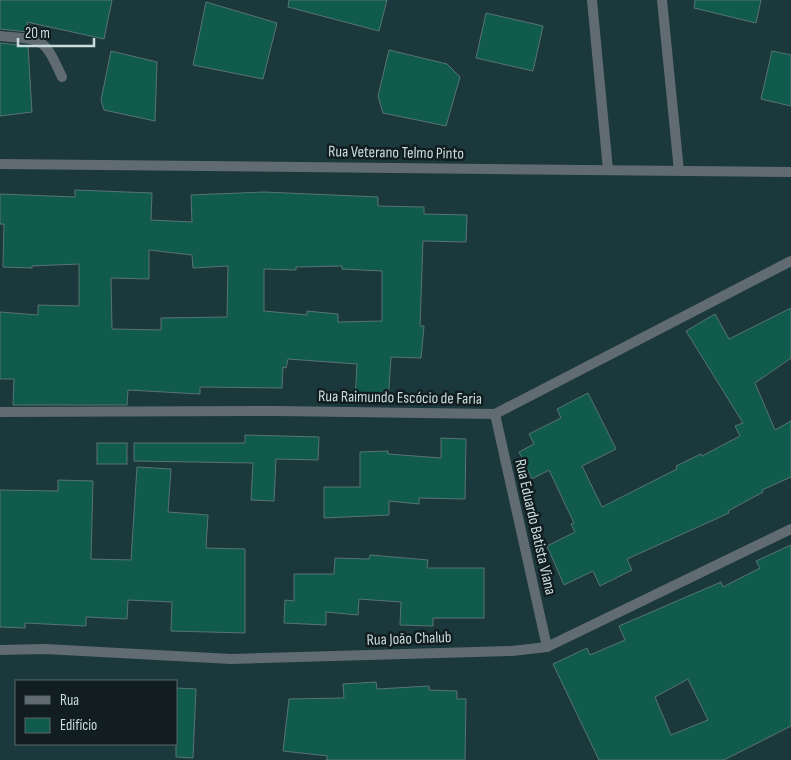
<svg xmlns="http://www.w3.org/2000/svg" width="791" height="760" viewBox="0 0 791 760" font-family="'Sofia Sans Condensed',sans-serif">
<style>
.building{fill:#115a4e;stroke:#58756f;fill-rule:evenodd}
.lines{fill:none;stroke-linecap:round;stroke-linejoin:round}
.street{stroke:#616b72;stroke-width:10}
.labels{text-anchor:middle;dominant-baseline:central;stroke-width:5;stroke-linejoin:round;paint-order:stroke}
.street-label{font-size:16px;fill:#cadbdd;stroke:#111d1f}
</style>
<rect width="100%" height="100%" fill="#1b383d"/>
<g class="building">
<polygon points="0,0 112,0 104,39 27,22 28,32 0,29"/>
<polygon points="289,0 387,0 379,31 288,7"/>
<polygon points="695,0 761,0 756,23 694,8"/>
<polygon points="206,2 277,23 263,79 193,65"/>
<polygon points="486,13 543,26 533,71 476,58"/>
<polygon points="0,43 28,46 32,112 0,116"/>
<polygon points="389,50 447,64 460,77 446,126 383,113 378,96"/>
<polygon points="111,51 157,62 155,121 104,110 101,100"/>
<polygon points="772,51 791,55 791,106 761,99"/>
<path d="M75,190L152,193L151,220L192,222L191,195L264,192L378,197V206L424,207V214L467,215L466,242L423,241L420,326H424L421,358L391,357L388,402L355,400L357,364L288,359L286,368L283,367L282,388L200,387V394L128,390L127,405H13L14,379H0V312L38,315V305L79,306V264L32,266V268L3,267L4,224H0V194L75,197ZM149,250L192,255L193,268L228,266L227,317L161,318V330L112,329L111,278L149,279ZM342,266V269L382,271V321L338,322V314L307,311V315L264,311V269L296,270V267Z"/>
<polygon points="791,308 791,358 755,383 775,430 791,421 791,477 762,490 763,492 728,511 729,513 627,559 632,570 600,586 593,571 564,585 547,546 575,532 571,524 574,523 549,470 532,479 519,452 534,444 529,434 561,418 557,409 588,393 616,449 582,466 602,507 677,469 676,466 701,454 702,456 740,436 735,426 743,423 686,331 715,314 729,339"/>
<polygon points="245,435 319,437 318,460 276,459 274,501 251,500 253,463 134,461 134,443 245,443"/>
<polygon points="441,438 466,439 465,499 419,498 419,504 389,501 389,515 324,518 324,487 360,487 360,452 388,451 388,454 441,458"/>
<rect x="97" y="443" width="30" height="21"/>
<polygon points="137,467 171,469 168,512 208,515 206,548 245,549 245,633 171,631 172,602 128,600 127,619 86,617 86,626 25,623 25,628 0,627 0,490 58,491 58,480 93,481 91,559 131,560"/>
<path d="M791,545V726L724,760H599L553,664L587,648L590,655L625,640L619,626L721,582L723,587L760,568L756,561ZM688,679L708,720L671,735L655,697Z"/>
<polygon points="370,555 428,560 427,568 484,568 484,618 433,618 433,626 400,625 401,602 359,599 358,615 326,612 326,625 284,623 285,600 294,601 294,574 334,574 335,558 369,559"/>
<polygon points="376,682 377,689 429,686 429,690 457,691 457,699 466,699 465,760 326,760 328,756 283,751 289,699 344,698 343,684"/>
<polygon points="176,688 196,689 193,758 176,757"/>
</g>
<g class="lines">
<g class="street">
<polyline points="592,0 608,170"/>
<polyline points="662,0 679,171"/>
<path d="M0,36C44,40 43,36 62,77"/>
<polyline points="0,164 791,172"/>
<polyline points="0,412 277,411 495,414 791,261"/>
<polyline points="495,414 547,647"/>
<polyline points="0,650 45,649 231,659 512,651 547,647 791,529"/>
</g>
</g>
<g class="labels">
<g class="street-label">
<text transform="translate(396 153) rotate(1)">Rua Veterano Telmo Pinto</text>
<text transform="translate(400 398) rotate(1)">Rua Raimundo Escócio de Faria</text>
<text transform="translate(535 527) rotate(77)">Rua Eduardo Batista Viana</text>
<text transform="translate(409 639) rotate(-2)">Rua João Chalub</text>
</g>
</g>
<rect x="15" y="680" width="162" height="65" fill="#111d1f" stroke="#5b696b"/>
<rect x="25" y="696" width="25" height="8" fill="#616b72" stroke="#5b696b"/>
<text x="60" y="705" font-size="15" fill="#cadbdd">Rua</text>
<rect x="25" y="718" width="25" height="15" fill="#115a4e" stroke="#5b696b"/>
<text x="60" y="730" font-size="15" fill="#cadbdd">Edifício</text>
<path d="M18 38v8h76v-8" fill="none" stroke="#cadbdd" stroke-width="2.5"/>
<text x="25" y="38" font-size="15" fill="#cadbdd" stroke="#111d1f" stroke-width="4" paint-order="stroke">20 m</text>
</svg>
